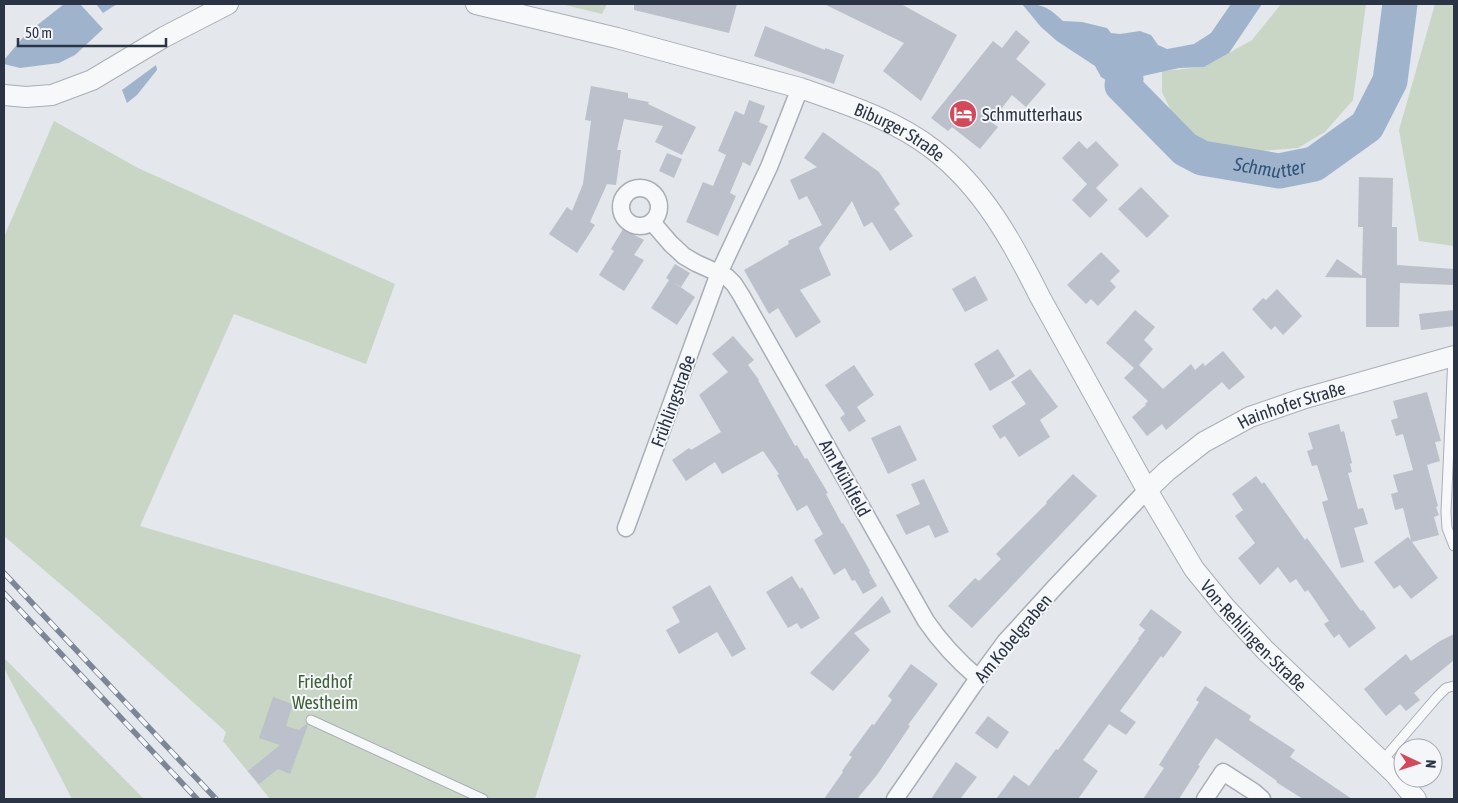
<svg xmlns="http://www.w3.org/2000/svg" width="1458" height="803" viewBox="0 0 1458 803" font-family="'Asap Condensed',sans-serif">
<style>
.green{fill:#c9d6c5}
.water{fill:#9fb4cc}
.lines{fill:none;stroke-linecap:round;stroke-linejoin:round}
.river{stroke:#9fb4cc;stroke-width:35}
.building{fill:#bbc0ca}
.service-casing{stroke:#a9aeb7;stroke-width:11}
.minor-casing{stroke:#a9aeb7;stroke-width:19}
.tertiary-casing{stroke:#a9aeb7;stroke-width:22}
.service{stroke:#f7f8fa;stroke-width:9}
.minor{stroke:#f7f8fa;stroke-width:16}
.tertiary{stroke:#f7f8fa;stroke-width:20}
.rail-casing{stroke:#7d8696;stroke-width:5.5}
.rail{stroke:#f4f6f9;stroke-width:4;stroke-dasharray:11;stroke-linecap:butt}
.labels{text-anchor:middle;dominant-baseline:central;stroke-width:4;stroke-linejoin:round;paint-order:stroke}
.poi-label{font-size:18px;fill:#2b3445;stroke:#f4f6f9;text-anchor:start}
.street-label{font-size:18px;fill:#2b3445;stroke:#f4f6f9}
.park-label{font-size:18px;fill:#3f6138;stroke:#f4f6f9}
.water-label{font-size:19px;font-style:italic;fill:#34527a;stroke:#f4f6f9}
</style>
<rect width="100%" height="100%" fill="#e4e7ec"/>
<g class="green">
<polygon points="561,4 607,4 602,14"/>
<polygon points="1281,4 1366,4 1353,100 1325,132 1298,148 1248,152 1207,149 1179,127 1162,92 1162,71 1204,67 1252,40"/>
<polygon points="1435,4 1454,4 1454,246 1419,241 1399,130"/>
<polygon points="54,121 138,168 395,284 366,364 234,314 140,526 581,655 535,799 270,799 223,741 226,732 99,617 4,536 4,237"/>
<polygon points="4,658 144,799 72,799 4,668"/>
</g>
<g class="water">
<polygon points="64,4 80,4 103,29 75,55 59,63 20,68 4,64 4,60 26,34"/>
<polygon points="96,4 117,4 103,13"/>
<path d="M1022,4C1043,4 1048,7 1063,21L1082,22L1107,28L1111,33L1120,34L1140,31L1151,35L1158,45L1167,49L1194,44L1211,33L1231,4H1262L1229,53L1204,67L1179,68L1143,76L1141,90L1149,93L1151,114L1146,116L1136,112L1117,87L1101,77L1095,66L1057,41L1041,27Z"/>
<polygon points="156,65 157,70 137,95 127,103 122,90"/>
</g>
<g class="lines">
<path class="river" id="s1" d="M1126,79L1122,85L1185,149L1202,158L1279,171L1314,164L1367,126L1390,81L1400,4"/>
</g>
<g class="building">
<polygon points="634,4 737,4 729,33 634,10"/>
<polygon points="824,4 901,4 957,35 921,101 883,71 904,43"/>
<polygon points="765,26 825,50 825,48 844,55 834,84 754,56"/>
<polygon points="1016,30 1030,42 1016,59 1046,84 1026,107 1012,95 991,122 998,127 980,149 952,127 948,131 931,118 993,41 1002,48"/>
<polygon points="591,86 628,93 628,98 649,102 648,104 696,127 682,155 655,142 663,126 624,119 617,150 621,150 616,185 607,184 590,222 595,225 577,253 549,234 567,207 572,211 583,184 591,121 585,120"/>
<polygon points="749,100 765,106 759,122 768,126 750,166 743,162 730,193 736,196 718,236 686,222 703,182 713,186 726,155 718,151 735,111 744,115"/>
<polygon points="823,132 879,172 900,204 894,209 913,236 890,251 872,222 864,227 852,201 819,248 831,275 800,290 821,322 796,338 778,308 769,314 744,270 789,244 788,241 822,225 807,196 799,200 790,180 817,167 804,158"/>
<polygon points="1079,141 1087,149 1096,141 1119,165 1096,188 1108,200 1090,218 1072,200 1087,184 1062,158"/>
<polygon points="667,153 682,159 674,178 659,171"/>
<polygon points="1359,177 1393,178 1392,227 1397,227 1397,265 1454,269 1454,285 1400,283 1399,327 1366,327 1366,278 1325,277 1337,259 1362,276 1363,227 1358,227"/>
<polygon points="1141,187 1169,216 1147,238 1118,209"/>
<polygon points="623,229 644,240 634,255 644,260 624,291 599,275 614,251 611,249"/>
<polygon points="1101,252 1120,271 1110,281 1116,287 1098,306 1091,299 1086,304 1067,285"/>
<polygon points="675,264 690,273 681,287 673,282 695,297 677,325 651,308 669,280 666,278"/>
<polygon points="975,276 988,300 965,312 952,289"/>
<polygon points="1277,289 1302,316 1283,335 1275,326 1271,330 1252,309 1263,298 1266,300"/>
<polygon points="1135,310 1155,327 1144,340 1153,349 1139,365 1163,389 1191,364 1195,370 1203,363 1205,366 1223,351 1245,377 1229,390 1222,382 1166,430 1162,424 1147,436 1132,417 1146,405 1145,404 1148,401 1124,378 1134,368 1106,343"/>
<polygon points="1454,310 1454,326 1421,330 1419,314"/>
<polygon points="733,336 754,360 748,365 759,380 758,380 795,446 797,445 805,459 807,458 828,493 826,494 842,524 843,523 870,571 869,572 877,586 863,594 855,580 852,581 845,568 834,575 814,540 823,534 815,520 807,505 797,511 777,475 779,474 763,451 722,474 715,462 686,481 672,460 689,448 691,450 721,432 699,395 728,372 712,354"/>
<polygon points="998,349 1015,376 990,391 974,364"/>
<polygon points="854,365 874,395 857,407 866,421 849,432 840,418 845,414 825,385"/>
<polygon points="1030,369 1058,407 1040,420 1050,437 1019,457 1005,436 1000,439 992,426 1026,404 1011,382"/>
<polygon points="1427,392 1441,441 1435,442 1440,461 1427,465 1438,506 1436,507 1439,515 1434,517 1439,535 1412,542 1438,578 1411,599 1400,585 1394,589 1374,562 1408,537 1411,540 1403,508 1395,510 1391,494 1398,492 1393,475 1413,470 1403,434 1396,436 1391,420 1398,418 1393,401"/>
<polygon points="1339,424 1341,432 1344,431 1352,463 1350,464 1352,472 1348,473 1358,509 1363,508 1368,524 1354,528 1364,562 1341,568 1322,502 1328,500 1317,465 1312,466 1307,451 1313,449 1308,433"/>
<polygon points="900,425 917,460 888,474 871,438"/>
<polygon points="1073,474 1097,496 972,628 948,606 975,578 979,581 1001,559 996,554 1047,503 1046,502"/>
<polygon points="1256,476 1262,484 1264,482 1305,540 1307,538 1361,611 1363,610 1376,628 1349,648 1339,634 1334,638 1324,624 1329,621 1308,590 1305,592 1296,579 1290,583 1278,567 1260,585 1238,558 1255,543 1235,516 1243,510 1232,494"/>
<polygon points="924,479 949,532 935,538 929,525 906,535 896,515 920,504 911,484"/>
<polygon points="792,576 800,589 802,587 820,618 801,629 797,623 788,628 766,592"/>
<polygon points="710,585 746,649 732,657 717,632 679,654 666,630 680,622 672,607"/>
<polygon points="882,596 891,612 854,633 870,650 833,691 810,673"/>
<polygon points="1151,609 1182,632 1163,658 1161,656 1120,711 1136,722 1126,735 1109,724 1083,760 1098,771 1078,799 996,799 1014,775 1029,786 1056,749 1058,750 1139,640 1138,639 1145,630 1139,625"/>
<polygon points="1454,634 1454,660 1414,693 1420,700 1406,711 1400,704 1386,716 1364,689 1406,654 1411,661 1440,641"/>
<polygon points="911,664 938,684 908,725 910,726 877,775 857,799 824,799 843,772 842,771 852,757 849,755 872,724 874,725 892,700 888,696"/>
<polygon points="1205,686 1251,716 1249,720 1295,750 1290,757 1352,799 1303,799 1276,782 1277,781 1216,738 1198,765 1200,766 1179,799 1143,799 1164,768 1159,765 1199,702 1196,700"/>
<polygon points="273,697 293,704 286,726 299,730 306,724 308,725 290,774 278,769 259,784 248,771 280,745 259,738"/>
<polygon points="988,716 1009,732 997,749 975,733"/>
<polygon points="956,762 977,777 960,799 931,799"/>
</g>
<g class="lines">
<defs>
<g id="service">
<polyline points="1453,356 1446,512 1447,528 1454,546"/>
<polyline points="311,720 483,799"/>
<polyline points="1382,761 1437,697 1446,688 1454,686"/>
</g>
<g id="minor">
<circle cx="640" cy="207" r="19"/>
<path d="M652,222L671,244L684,256L696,263L727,277L734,284L741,295L926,621C941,643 958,661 978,678"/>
<polyline points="626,528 719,273 769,167 800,88"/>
<polyline points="895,799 972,687 1005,642 1057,585 1147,490"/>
<polyline points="1205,799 1223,772 1254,792 1262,799"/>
</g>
<g id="tertiary">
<path id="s2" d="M476,4L617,38L800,88C846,104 896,120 934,150C983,188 1013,243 1040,297L1147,490L1194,569L1225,607L1265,650L1394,773L1416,799"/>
<polyline points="4,95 26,97 52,95 92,80 164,37 228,4"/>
<path id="s3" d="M1147,490L1167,471L1204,442L1250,417L1302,399L1454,356"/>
</g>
</defs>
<use href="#service" class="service-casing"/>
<use href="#minor" class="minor-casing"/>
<use href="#tertiary" class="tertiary-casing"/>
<use href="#service" class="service"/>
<use href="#minor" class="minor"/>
<use href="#tertiary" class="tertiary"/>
<defs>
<g id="rail">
<polyline points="4,573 216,799"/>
<polyline points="4,593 197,799"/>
</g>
</defs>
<use href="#rail" class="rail-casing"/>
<use href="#rail" class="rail"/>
</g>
<defs>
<symbol id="hotel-disc" viewBox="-11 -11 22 22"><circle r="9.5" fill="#d1495b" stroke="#f4f6f9"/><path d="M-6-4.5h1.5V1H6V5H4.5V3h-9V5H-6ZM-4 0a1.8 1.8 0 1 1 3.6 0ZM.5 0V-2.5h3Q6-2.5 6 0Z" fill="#fff"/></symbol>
</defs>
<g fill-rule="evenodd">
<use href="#hotel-disc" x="947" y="98" width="32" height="32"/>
</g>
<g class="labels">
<g class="poi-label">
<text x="982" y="114">Schmutterhaus</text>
</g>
<g class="street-label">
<text stroke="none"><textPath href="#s2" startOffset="444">Biburger Straße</textPath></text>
<text transform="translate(673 401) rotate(-70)">Frühlingstraße</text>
<text stroke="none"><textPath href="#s3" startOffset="170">Hainhofer Straße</textPath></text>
<text transform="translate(845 478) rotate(61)">Am Mühlfeld</text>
<text stroke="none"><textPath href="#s2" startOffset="1068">Von-Rehlingen-Straße</textPath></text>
<text transform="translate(1013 638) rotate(-50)">Am Kobelgraben</text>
</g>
<g class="park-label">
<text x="325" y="681">Friedhof<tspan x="325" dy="21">Westheim</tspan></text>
</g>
<g class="water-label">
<text stroke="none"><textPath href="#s1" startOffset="185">Schmutter</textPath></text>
</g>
</g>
<rect width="1458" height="803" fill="none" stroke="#2b3445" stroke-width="10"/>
<g transform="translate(1418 763) rotate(94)"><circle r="24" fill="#f4f6f9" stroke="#a4a8b1"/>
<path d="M0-4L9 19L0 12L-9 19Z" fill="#d1495b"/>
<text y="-8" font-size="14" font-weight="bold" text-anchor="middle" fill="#2b3445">N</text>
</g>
<path d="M18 38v8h148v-8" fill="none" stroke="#2b3445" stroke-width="2.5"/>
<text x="25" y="38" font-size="15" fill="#2b3445" stroke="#f4f6f9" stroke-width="4" paint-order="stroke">50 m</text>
</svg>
